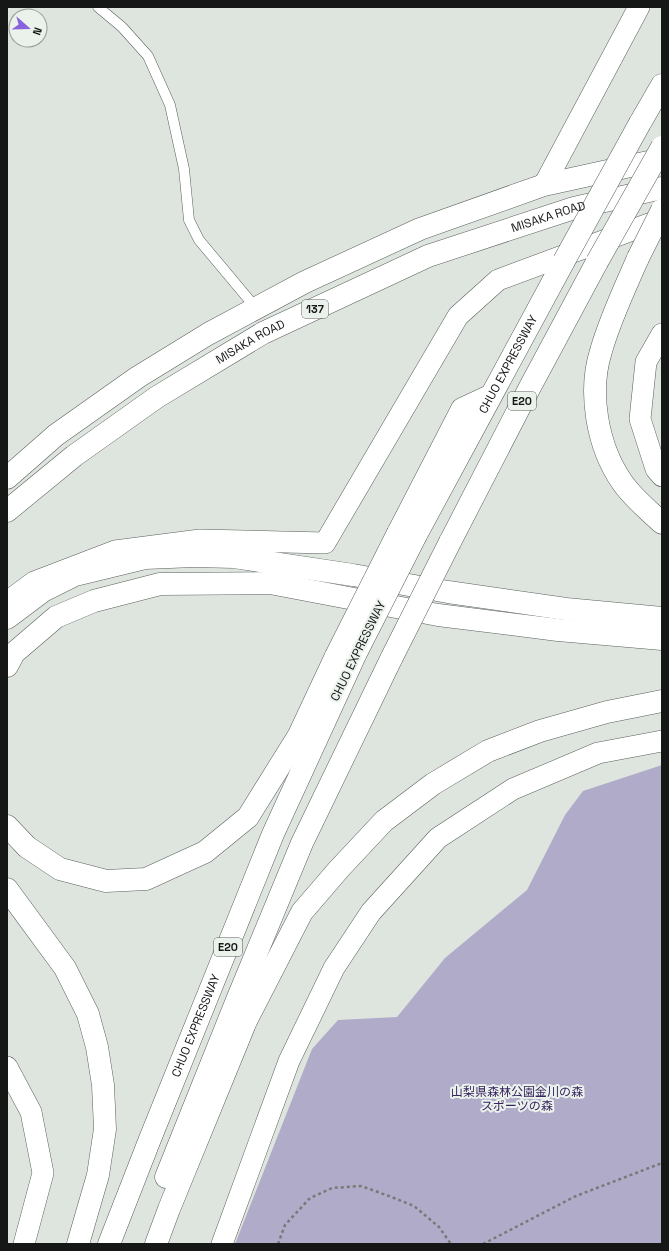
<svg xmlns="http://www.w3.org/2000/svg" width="669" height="1251" viewBox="0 0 669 1251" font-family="'Space Grotesk','Noto Sans JP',sans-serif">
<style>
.green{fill:#b1abca}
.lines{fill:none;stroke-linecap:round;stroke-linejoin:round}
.lane-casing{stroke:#5a605b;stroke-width:11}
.street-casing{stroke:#5a605b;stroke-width:22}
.highway-casing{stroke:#5a605b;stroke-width:23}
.path{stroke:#767b77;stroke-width:2.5;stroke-dasharray:3 3;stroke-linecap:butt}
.lane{stroke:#fff;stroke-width:10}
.street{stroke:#fff;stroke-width:21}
.highway{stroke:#fff;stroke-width:22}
.highway-bridge-casing{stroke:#5a605b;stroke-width:23;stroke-linecap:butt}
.highway-bridge{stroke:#fff;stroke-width:22}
.labels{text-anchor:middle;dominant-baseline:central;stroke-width:4;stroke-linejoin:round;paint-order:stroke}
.shield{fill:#ebf2ec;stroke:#545956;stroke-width:1}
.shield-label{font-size:11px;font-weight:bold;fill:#141715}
.street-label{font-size:12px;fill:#141715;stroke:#ebf2ec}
.park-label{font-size:12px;fill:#36235f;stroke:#ebf2ec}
</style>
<rect width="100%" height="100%" fill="#dee5df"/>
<polygon class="green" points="662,765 662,1243 658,1244 235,1244 312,1049 338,1020 397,1017 445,958 527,890 565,815 583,791"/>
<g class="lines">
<defs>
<polyline id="lane" points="98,7 122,27 148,56 170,105 184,169 189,220 199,240 256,308"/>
<g id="street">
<polyline points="544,185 639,7"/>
<polyline points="662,334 646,362 640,419 656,469 662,476"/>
<polyline points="7,602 34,582 115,551 200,540 325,543 458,316 498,280 662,219"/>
<polyline points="7,1067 31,1112 43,1173 24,1244"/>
<polyline points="222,1244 289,1061 334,968 371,912 438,838 513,789 598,753 662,741"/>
</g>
<g id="highway">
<polyline points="640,123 662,85"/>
<path d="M638,258C625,288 610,319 601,351C588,392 597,446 622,482C632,497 648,510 662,523"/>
<polyline points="7,478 56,435 138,377 208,334 305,282 420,229 544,185 662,159"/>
<path id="s1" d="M7,511L74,456L157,397L263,333L428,256L574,208L662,188"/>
<polyline points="398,533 462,409 490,396"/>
<path id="s2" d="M416,535L564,261"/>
<polyline points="450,542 530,387 597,262"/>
<polyline points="7,618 43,591 75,575 145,558 194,556 234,557 353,575 448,592 566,609 662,618"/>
<polyline points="7,666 14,653 56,617 94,601 160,584 270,583 438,615 558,630 662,639"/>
<polyline points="7,826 27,847 60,869 106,881 146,879 205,852 248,817 299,735 336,656"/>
<polyline points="7,889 65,968 88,1014 97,1047 103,1085 105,1129 98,1175 78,1244"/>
<polyline points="166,1177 237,1000 302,843 392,657"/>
<path id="s3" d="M109,1244L150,1139L273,834L356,653"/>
<polyline points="156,1244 169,1209 246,1021 302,912 339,869 384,821 433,784 488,751 540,731 607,712 662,701"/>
</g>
</defs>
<use href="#lane" class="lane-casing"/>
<use href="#street" class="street-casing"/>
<use href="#highway" class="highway-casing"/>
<g class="path">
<polyline points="278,1244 285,1225 310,1198 332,1188 361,1186 389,1196 414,1206 439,1227 451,1244"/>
<polyline points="483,1244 576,1196 662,1163"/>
</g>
<use href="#lane" class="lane"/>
<use href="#street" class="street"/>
<use href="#highway" class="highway"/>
<defs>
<g id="highway-bridge">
<polyline points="638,258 662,210"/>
<polyline points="564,261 640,123"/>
<polyline points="597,262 662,147"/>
<polyline points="356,653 416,535"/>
<polyline points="336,656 398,533"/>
<polyline points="392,657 450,542"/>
</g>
</defs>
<use href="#highway-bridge" class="highway-bridge-casing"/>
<use href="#highway-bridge" class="highway-bridge"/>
</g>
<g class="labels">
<g class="shield">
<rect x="302" y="300" width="26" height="18" rx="3"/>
<rect x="508" y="392" width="28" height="18" rx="3"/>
<rect x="214" y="938" width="28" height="18" rx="3"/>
</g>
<g class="shield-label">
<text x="315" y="309">137</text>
<text x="522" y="401">E20</text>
<text x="228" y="947">E20</text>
</g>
<g class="street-label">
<text stroke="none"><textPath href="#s1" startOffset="621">MISAKA ROAD</textPath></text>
<text stroke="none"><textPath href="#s1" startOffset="297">MISAKA ROAD</textPath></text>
<text stroke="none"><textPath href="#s2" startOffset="194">CHUO EXPRESSWAY</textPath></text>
<text transform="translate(358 651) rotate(-64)">CHUO EXPRESSWAY</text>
<text stroke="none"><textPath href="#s3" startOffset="235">CHUO EXPRESSWAY</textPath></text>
</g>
<g class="park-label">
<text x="517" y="1092">山梨県森林公園金川の森<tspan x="517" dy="14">スポーツの森</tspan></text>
</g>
</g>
<rect width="669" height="1251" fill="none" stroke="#141715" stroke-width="16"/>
<g transform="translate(28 28) rotate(110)"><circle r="19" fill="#ebf2ec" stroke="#959a96"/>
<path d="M0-3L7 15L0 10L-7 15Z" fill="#8863dd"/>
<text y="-6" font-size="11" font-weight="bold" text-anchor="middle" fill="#141715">N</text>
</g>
</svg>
